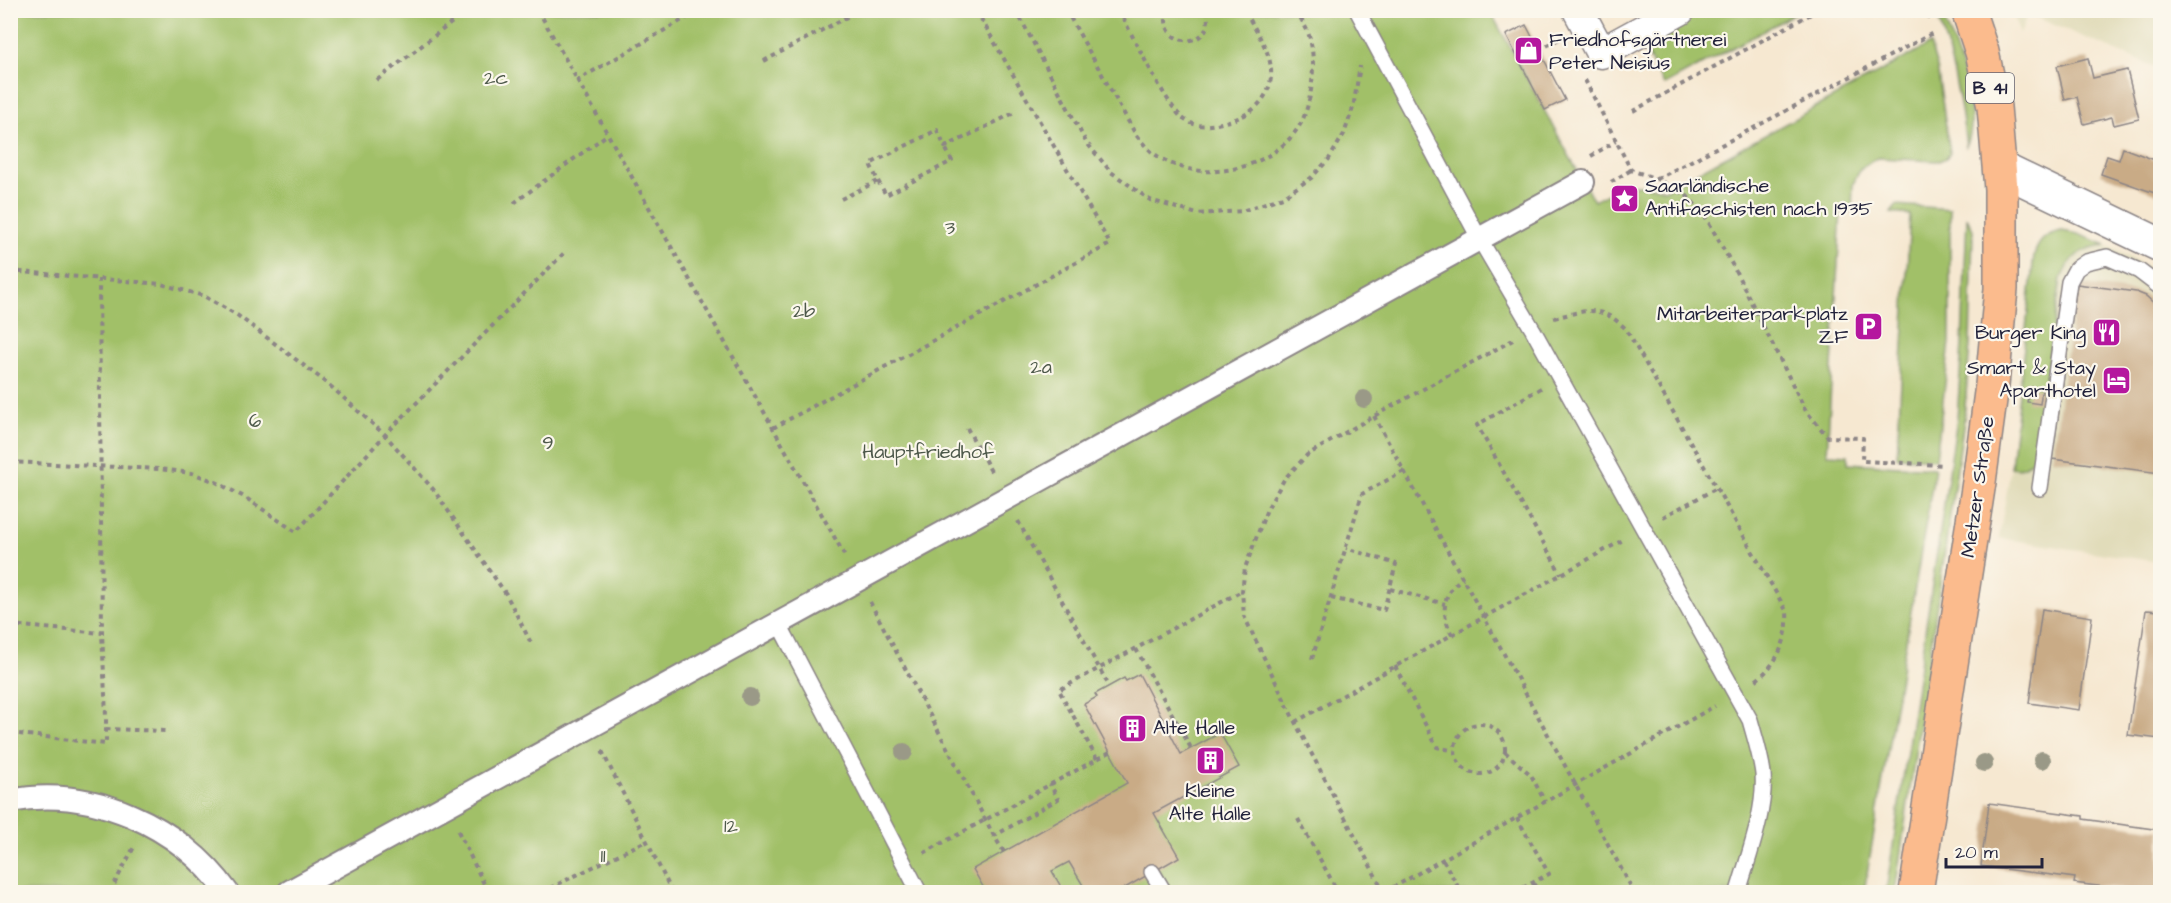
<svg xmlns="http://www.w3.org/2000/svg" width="2171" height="903" viewBox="0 0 2171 903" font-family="'Architects Daughter',sans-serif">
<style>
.built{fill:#e1dcba}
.green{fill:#a1c068;stroke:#627152;stroke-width:1.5}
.building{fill:#c9ab86}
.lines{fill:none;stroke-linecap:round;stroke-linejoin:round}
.service-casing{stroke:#8c8586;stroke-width:18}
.pedestrian-casing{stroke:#8c8586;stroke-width:26}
.minor-casing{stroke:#8c8586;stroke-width:33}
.tertiary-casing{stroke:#8c8586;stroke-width:36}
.primary-casing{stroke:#8c8586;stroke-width:36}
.path{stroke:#8c8586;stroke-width:4;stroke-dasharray:4.5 4.5;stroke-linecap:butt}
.service{stroke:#fff;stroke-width:15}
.pedestrian{stroke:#fff;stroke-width:22}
.minor{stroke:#fff;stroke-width:30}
.tertiary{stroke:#fff;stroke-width:33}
.primary{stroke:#fbbb8d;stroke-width:33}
.tree{fill:#9a9987}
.labels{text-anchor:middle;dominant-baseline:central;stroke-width:4.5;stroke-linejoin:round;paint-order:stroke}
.shield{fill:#fbf7ec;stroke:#636270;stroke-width:1.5}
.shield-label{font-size:18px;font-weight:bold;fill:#22223b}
.poi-label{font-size:20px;fill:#22223b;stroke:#fbf7ec;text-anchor:start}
.park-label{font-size:20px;fill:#4e594b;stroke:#fbf7ec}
.street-label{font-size:20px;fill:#22223b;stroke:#fbf7ec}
</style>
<rect width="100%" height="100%" fill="#fbf7ec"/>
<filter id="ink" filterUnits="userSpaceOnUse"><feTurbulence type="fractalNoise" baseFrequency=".0167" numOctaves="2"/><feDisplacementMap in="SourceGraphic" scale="12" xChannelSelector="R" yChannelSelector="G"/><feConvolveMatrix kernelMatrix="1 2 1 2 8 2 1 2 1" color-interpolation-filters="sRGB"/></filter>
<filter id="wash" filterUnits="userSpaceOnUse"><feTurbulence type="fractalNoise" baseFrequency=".008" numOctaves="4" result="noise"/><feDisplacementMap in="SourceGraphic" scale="24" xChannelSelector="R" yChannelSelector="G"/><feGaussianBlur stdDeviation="1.35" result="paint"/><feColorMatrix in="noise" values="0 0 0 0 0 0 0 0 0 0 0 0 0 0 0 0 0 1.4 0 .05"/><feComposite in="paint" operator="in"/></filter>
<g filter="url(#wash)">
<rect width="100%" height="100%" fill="#f6e8d1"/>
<g class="built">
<polygon points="2011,11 2160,11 2160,69 2028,14 2020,34"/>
<polygon points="2062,231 2078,234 2106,245 2160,273 2160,562 1999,538 2011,467 2034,255 2039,243 2051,233"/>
</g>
<g class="green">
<path d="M10,11H1490L1594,201C1620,187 1635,179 1665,190L1930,44L1937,67L1950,153L1946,158L1939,161L1877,158L1861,168L1853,184L1852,211L1841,210L1827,454L1848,455V463L1935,468L1864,892H11Z"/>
<polygon points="1680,11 1800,11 1664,85 1636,34"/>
<path d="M1936,11H1940C1954,41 1983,115 1966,146C1961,99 1951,55 1936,11Z"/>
<polygon points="1897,205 1950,209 1950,342 1936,459 1897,457 1910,215 1891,213"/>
<polygon points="1967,217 1973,230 1970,344 1964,420 1895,892 1886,892 1957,418 1962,344"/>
<path d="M2062,231L2078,234L2106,245C2083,247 2071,256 2061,278L2034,457C2027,467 2022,469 2011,467L2034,255C2039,240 2046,234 2062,231Z"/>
</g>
<g id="blocks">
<g class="building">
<polygon points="1526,25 1565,100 1545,110 1506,35"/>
<polygon points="2088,58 2093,78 2127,70 2139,119 2114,125 2112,117 2084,124 2077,97 2065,100 2057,66"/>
<polygon points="2123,148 2160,162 2160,195 2101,174 2107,156 2119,160"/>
<polygon points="2077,284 2136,292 2146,296 2160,309 2160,473 2052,459"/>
<polygon points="2030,387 2042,389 2040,404 2027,402"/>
<polygon points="2042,609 2092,617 2079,710 2029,703"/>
<polygon points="2146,610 2160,611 2160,739 2128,735"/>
<polygon points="1139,674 1181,754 1220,733 1239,767 1154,813 1179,857 1118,892 1087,892 1069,862 1052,871 1064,892 986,892 973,869 1127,783 1084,704 1097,697 1095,694 1124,678 1126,681"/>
<polygon points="1989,803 2083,816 2083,819 2160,830 2160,892 2146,892 2074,883 2075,878 1981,866"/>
</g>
</g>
</g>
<g filter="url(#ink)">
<use href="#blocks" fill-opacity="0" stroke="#8c8586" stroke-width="1.5"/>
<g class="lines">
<defs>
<g id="service">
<path d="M1357,10L1479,238L1533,330L1750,720C1755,738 1761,756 1763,774C1766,811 1748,857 1738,892"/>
<polyline points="2040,488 2069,282 2076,269 2086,262 2107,257 2139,271 2160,287"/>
<polyline points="779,624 919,892"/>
<polyline points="1152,872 1164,892"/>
</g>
<g id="pedestrian">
<path d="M10,801C92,785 180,826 227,892"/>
<polyline points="289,892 1583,182"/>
</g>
<polyline id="minor" points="1578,10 1601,53 1680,10"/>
<polyline id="tertiary" points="2000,168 2160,245"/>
<polyline id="primary" points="1916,892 1979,482 1992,385 2001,289 2001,189 1994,107 1982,52 1968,10"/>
</defs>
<use href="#service" class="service-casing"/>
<use href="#pedestrian" class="pedestrian-casing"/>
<use href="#minor" class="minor-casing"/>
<use href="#tertiary" class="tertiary-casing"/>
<use href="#primary" class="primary-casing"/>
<g class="path">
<polyline points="538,10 845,556"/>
<polyline points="1016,10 1086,142 1111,172 1150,200 1197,214 1242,211 1283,197 1311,178 1329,159 1344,134 1353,108 1360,66"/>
<path d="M1066,10L1136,135C1141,141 1146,147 1152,152C1194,186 1268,173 1298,128C1313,106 1318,55 1307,30C1304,24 1300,17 1296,10"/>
<path d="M1119,10C1130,31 1169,111 1185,120C1199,129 1214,125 1229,121C1260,113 1279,87 1268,55C1263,40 1252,25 1245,10"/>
<path d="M1167,10C1157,52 1219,49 1206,10"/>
<polyline points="1920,10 1932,20"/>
<polyline points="1539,50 1559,39"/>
<polyline points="764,61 860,10"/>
<polyline points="377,80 468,10"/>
<polyline points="1585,80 1631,170 1657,179 1686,195 1704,214 1734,268 1806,411 1828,437 1863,438 1862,461 1944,465"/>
<polyline points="576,81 700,10"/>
<polyline points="1633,111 1818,10"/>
<polyline points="1591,156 1616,141"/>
<polyline points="1657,179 1935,32"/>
<polyline points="878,181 886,195 952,161 945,147"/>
<polyline points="1611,182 1631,170"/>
<polyline points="841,199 878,181 870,164 937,130 945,147 1014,113"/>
<polyline points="514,203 608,134"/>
<polyline points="10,271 161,284 204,296 237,315 327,383 385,435 433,489 506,594 532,645"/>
<path d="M1554,318C1587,310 1600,304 1626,329L1787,612C1789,639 1777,665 1755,681"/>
<polyline points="1541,388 1477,425 1561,574"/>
<polyline points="1374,416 1634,892"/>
<polyline points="773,428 1110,244 976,10"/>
<polyline points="967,428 993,475"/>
<polyline points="10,462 159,469 192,473 216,482 246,498 296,532 385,435 564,253"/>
<polyline points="1663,517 1717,488"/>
<polyline points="1018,521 1109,686"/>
<polyline points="1390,589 1445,604"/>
<polyline points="1331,598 1384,610 1396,564 1346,548"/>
<polyline points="870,602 994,836"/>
<polyline points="10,625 102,633"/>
<path d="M1452,635C1441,613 1441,593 1463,578"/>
<polyline points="1136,649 1191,748"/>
<polyline points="1312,659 1362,494 1404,471"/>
<polyline points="1395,666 1437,747 1455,751"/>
<polyline points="1295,722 1623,540"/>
<circle cx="1480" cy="749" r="25"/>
<polyline points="106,729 165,731"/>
<polyline points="10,733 106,744 106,716 102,633 99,279"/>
<polyline points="602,751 672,892"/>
<polyline points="1505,752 1531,775 1545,802"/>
<polyline points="1097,759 1059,690 1242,591"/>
<polyline points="1298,819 1338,892"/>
<polyline points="458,831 488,892"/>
<polyline points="1004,852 994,836 1058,799 1050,784"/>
<polyline points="924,853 1110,752"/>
<polyline points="1443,860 1461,892"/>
<polyline points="1533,883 1539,892"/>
<polyline points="110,892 134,847"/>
<polyline points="542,892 646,841"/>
<polyline points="1384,892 1295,722 1244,616 1242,591 1245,568 1267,509 1285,478 1307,455 1374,416 1513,340"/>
<polyline points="1385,892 1715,706"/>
<polyline points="1515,892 1549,874 1517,818"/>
</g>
<use href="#service" class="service"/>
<use href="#pedestrian" class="pedestrian"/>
<use href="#minor" class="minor"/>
<use href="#tertiary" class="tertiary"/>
<use href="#primary" class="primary"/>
</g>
<g class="tree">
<circle cx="1364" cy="399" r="9"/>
<circle cx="750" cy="697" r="9"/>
<circle cx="904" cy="752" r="9"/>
<circle cx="2042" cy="760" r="9"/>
<circle cx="1984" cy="763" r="9"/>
</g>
</g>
<defs>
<symbol id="shop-square" viewBox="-11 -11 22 22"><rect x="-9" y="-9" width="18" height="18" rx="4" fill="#b5179e" stroke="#fbf7ec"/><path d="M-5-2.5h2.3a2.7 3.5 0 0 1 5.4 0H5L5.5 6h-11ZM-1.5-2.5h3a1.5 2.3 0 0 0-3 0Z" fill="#fff"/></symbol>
<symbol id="sight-square" viewBox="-11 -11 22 22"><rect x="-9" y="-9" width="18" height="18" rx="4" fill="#b5179e" stroke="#fbf7ec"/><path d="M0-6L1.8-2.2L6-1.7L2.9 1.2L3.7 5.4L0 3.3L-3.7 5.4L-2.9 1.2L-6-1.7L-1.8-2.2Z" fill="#fff"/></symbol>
<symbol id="parking-square" viewBox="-11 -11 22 22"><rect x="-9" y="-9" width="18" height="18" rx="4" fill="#b5179e" stroke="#fbf7ec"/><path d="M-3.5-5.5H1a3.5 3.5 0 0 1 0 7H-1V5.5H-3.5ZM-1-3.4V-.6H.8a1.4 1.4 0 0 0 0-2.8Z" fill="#fff"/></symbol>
<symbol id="restaurant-square" viewBox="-11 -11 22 22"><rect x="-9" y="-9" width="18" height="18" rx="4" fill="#b5179e" stroke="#fbf7ec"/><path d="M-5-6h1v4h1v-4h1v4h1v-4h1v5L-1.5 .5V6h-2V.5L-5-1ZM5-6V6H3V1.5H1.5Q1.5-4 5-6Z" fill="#fff"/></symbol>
<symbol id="hotel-square" viewBox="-11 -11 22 22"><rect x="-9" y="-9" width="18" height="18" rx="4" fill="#b5179e" stroke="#fbf7ec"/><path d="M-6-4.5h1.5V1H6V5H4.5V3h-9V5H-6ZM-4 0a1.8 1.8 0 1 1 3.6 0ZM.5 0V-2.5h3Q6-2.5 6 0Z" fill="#fff"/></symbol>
<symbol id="building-square" viewBox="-11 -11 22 22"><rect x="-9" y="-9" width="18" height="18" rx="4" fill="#b5179e" stroke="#fbf7ec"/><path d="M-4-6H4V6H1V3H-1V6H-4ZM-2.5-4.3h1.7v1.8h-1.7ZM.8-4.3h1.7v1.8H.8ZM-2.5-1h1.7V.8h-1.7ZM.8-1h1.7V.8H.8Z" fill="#fff"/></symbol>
</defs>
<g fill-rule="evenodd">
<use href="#shop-square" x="1512" y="34" width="33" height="33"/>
<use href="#sight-square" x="1608" y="182" width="33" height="33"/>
<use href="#parking-square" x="1852" y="310" width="33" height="33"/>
<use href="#restaurant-square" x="2090" y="316" width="33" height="33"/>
<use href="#hotel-square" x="2100" y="364" width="33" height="33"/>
<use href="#building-square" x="1116" y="712" width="33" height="33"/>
<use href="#building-square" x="1194" y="744" width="33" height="33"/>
</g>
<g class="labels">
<rect class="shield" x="1966" y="73" width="48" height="30" rx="4.5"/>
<g class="shield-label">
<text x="1990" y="88">B 41</text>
</g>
<g class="poi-label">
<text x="1549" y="40">Friedhofsgärtnerei<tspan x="1549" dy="23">Peter Neisius</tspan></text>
<text x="1645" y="186">Saarländische<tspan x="1645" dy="23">Antifaschisten nach 1935</tspan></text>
<text x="1848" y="314" text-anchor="end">Mitarbeiterparkplatz<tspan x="1848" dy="23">ZF</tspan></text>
<text x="2086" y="333" text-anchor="end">Burger King</text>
<text x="2096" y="368" text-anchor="end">Smart &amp; Stay<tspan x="2096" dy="23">Aparthotel</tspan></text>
<text x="1153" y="728">Alte Halle</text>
<text x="1210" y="791" text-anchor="middle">Kleine<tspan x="1210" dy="23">Alte Halle</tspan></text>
</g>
<g class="park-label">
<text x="496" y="78">2c</text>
<text x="950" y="228">3</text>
<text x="804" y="311">2b</text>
<text x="1041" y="367">2a</text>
<text x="255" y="421">6</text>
<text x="548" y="443">9</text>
<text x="928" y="452">Hauptfriedhof</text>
<text x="731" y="826">12</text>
<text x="603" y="856">11</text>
</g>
<g class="street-label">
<text transform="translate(1978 487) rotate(-82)">Metzer Straße</text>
</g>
</g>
<rect width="2171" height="903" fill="none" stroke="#fbf7ec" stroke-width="36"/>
<path d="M1946 858v9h96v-9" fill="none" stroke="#22223b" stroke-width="3"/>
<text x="1955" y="858" font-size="18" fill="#22223b" stroke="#fbf7ec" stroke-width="4.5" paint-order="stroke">20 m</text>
</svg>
